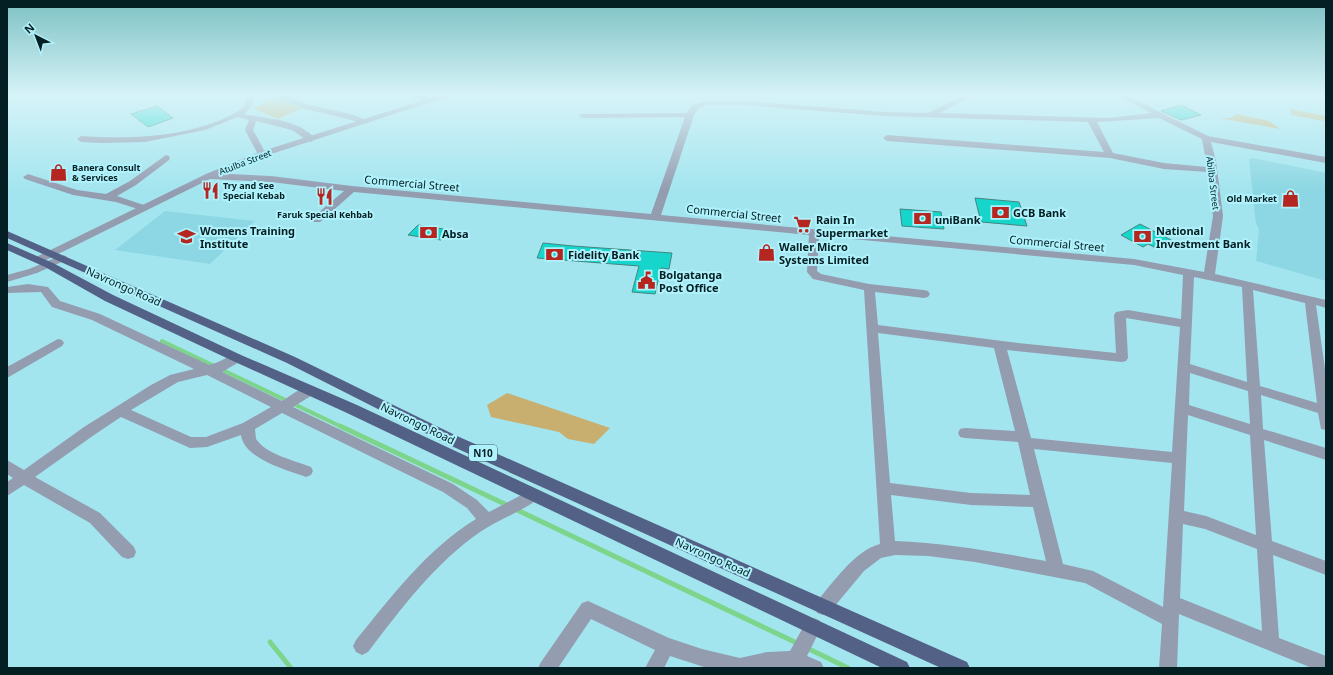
<svg xmlns="http://www.w3.org/2000/svg" width="1333" height="675" viewBox="0 0 1333 675" font-family="'Noto Sans',sans-serif">
<style>
.built{fill:#8cd7e3}
.green{fill:#c9af6f}
.lines{fill:none;stroke-linecap:round;stroke-linejoin:round}
.stream-far1{stroke:#7dd58c;stroke-width:4}
.stream{stroke:#7dd58c;stroke-width:5}
.building{fill:#16d5cb;stroke:#458681}
.minor{fill:#949cb0;fill-rule:evenodd}
.tertiary{fill:#949cb0;fill-rule:evenodd}
.trunk{fill:#536186;fill-rule:evenodd}
.labels{text-anchor:middle;dominant-baseline:central;stroke-width:4;stroke-linejoin:round;paint-order:stroke}
.far-street-label{font-size:9px;fill:#041f23;stroke:#b0f2fc}
.far-poi-label{font-size:9px;font-weight:bold;fill:#041f23;stroke:#b0f2fc;text-anchor:start}
.shield{fill:#b0f2fc;stroke:#385e64;stroke-width:1}
.shield-label{font-size:10px;font-weight:bold;fill:#041f23}
.street-label{font-size:11px;fill:#041f23;stroke:#b0f2fc}
.poi-label{font-size:11px;font-weight:bold;fill:#041f23;stroke:#b0f2fc;text-anchor:start}
</style>
<rect width="100%" height="100%" fill="#a3e5ef"/>
<g class="built">
<polygon points="1253,158 1326,173 1326,281 1256,261 1259,229 1256,224 1249,159"/>
<polygon points="165,211 255,221 210,264 115,250"/>
</g>
<g class="green">
<polygon points="277,98 302,108 278,119 253,108"/>
<polygon points="1291,109 1326,116 1324,121 1291,115"/>
<polygon points="1237,114 1269,121 1280,129 1219,118 1231,118"/>
<polygon points="507,393 610,428 594,444 568,439 559,432 491,417 487,405"/>
</g>
<g class="lines">
<polyline class="stream-far1" points="162,341 342,427"/>
<g class="stream">
<polyline points="340,426 509,506"/>
<polyline points="515,509 799,644"/>
<polyline points="270,642 291,668"/>
<polyline points="805,647 848,668"/>
</g>
</g>
<g class="building">
<polygon points="1181,105 1201,115 1181,120 1161,111"/>
<polygon points="157,106 173,118 148,127 131,114"/>
<polygon points="975,198 1019,202 1027,226 981,222"/>
<polygon points="900,209 941,212 944,229 902,226"/>
<polygon points="1140,224 1173,241 1158,249 1148,244 1143,247 1121,235"/>
<polygon points="418,225 450,230 441,240 408,235"/>
<polygon points="543,243 573,246 672,253 669,269 661,268 655,294 632,292 639,266 537,258"/>
</g>
<g class="lines">
<g class="minor">
<path d="M247,95H255L252,106L244,114C267,119 299,119 315,139L311,142L308,141L292,130L256,121L253,130L266,154L262,157L259,156L245,130L249,120L238,117L205,130L145,142L100,143L81,142L77,139L81,136C128,139 181,138 225,118C231,115 241,111 245,104C246,102 246,98 247,95Z"/>
<polygon points="270,95 282,95 310,105 354,115 369,122 365,124 348,119 305,109"/>
<polygon points="411,95 422,95 434,101 433,103 427,103"/>
<path d="M963,95H973L940,113L1108,118L1151,113L1116,95H1126L1208,136L1326,157V163L1211,142L1216,161L1223,216L1215,274L1326,300V308L1316,305L1326,376V430L1321,429L1318,413L1261,395L1263,429L1326,448V460L1264,440L1272,541L1326,561V575L1273,555L1279,638L1326,656V668H1312L1179,614L1177,668H1159L1162,624L1085,583L975,562L928,556L895,555L881,558L864,571L829,613L823,615L817,613L815,607L817,601C833,583 855,550 880,544L864,290L813,279L807,272L809,235L354,192L320,222H312L311,220L312,218L344,191L271,182L209,179L204,176L209,173L271,176L352,186L651,214L685,117L583,118L579,116L580,114L687,113L692,105L705,101H744L885,112L928,113ZM706,105H744L885,116L1088,122L1104,152L887,135L883,138L887,141L1110,158L1164,169L1208,172L1213,216L1204,272L1134,259L661,215L694,115L698,109ZM1159,118L1202,139L1207,167L1164,163L1113,153L1097,122ZM819,236L1134,265L1183,275L1181,319L1128,310L1116,312L1114,315L1116,353L1018,343L878,325L875,292L924,298L928,297L930,294L928,291L924,290L869,284L821,274L817,271ZM1194,277L1242,287L1247,382L1190,364ZM1253,290L1305,303L1317,403L1260,386ZM1126,318L1180,327L1172,452L1031,438L1007,350L1122,362L1126,361L1128,358ZM878,333L994,348L1015,431L965,428L960,429L958,433L960,437L965,438L1018,442L1030,495L971,493L890,483ZM1190,373L1248,391L1250,424L1189,405ZM1188,415L1250,435L1256,535L1206,516L1184,511ZM1034,449L1172,463L1163,607L1093,571L1063,564ZM891,495L971,505L1033,507L1046,561C996,552 946,543 895,541ZM1183,524L1205,529L1257,549L1262,631L1180,598Z"/>
<polygon points="166,155 169,156 170,158 169,160 136,185 117,196 147,206 149,208 147,210 144,211 116,202 73,195 25,179 23,177 28,174 77,190 106,194 130,181"/>
<polygon points="62,255 66,256 67,258 66,260 37,273 7,282 7,275 29,269"/>
<path d="M28,284L48,287L60,301L100,314L209,365C220,363 233,352 241,355L243,358L241,361L222,372L282,401C291,396 303,384 314,388L315,391L314,394L293,407L453,484L477,500L489,512L533,489L538,491L540,495L538,499L531,504C515,514 496,521 480,532C435,563 401,609 368,652L362,655L356,652L353,646L356,640C392,596 427,549 476,519L467,508L443,492L282,413L255,429L256,439C267,455 294,460 311,467L313,471L311,475L306,477C287,470 244,459 241,435L207,447L190,448L121,417L94,435L35,477L100,513L134,547L136,552L134,557L128,559L122,557L90,523L24,485L7,496V482L13,478L7,474V460L24,470L84,427L151,385L170,375L194,369L92,320L52,307L41,292L7,293V287ZM207,375L271,407L243,423L206,437H191L131,410L178,382Z"/>
<polygon points="58,339 62,340 64,343 62,346 7,378 7,367"/>
<polygon points="588,601 669,638 702,649 740,658 767,652 790,651 807,620 813,618 819,620 822,626 807,656 821,662 824,668 707,668 670,656 664,668 645,668 655,650 591,619 558,668 538,668 541,662 582,603"/>
</g>
<polygon class="tertiary" points="440,95 453,95 265,156 212,178 42,262 34,262 33,260 34,258 206,174 259,152"/>
<g class="trunk">
<polygon points="7,231 295,357 457,436 967,662 970,668 941,668 447,444 287,363 7,238"/>
<polygon points="7,243 53,263 113,295 241,355 357,405 907,662 910,668 882,668 347,413 233,361 105,301 45,267 7,250"/>
</g>
</g>
<linearGradient id="sky" x2="0" y2="1"><stop stop-color="#7dc1c3"/><stop offset="0.5" stop-color="#d6f3f8"/><stop offset="1" stop-color="#d6f3f8" stop-opacity="0"/></linearGradient>
<rect width="1333" height="190" fill="url(#sky)"/>
<defs>
<symbol id="shop-bare" viewBox="-9 -9 18 18"><path d="M-5-2.5h2.3a2.7 3.5 0 0 1 5.4 0H5L5.5 6h-11ZM-1.5-2.5h3a1.5 2.3 0 0 0-3 0Z" fill="#b52620" stroke="#b0f2fc" stroke-width="2.5" paint-order="stroke"/></symbol>
<symbol id="restaurant-bare" viewBox="-9 -9 18 18"><path d="M-5-6h1v4h1v-4h1v4h1v-4h1v5L-1.5 .5V6h-2V.5L-5-1ZM5-6V6H3V1.5H1.5Q1.5-4 5-6Z" fill="#b52620" stroke="#b0f2fc" stroke-width="2.5" paint-order="stroke"/></symbol>
<symbol id="bank-bare" viewBox="-9 -9 18 18"><path d="M-6-4H6V4H-6ZM0-2.3a2.3 2.3 0 1 0 0 4.6a2.3 2.3 0 1 0 0-4.6Z" fill="#b52620" stroke="#b0f2fc" stroke-width="2.5" paint-order="stroke"/></symbol>
<symbol id="supermarket-bare" viewBox="-9 -9 18 18"><path d="M-6-5.5h2.5l.6 2H6L4.5 2H-2.5L-4.4-4H-6ZM-1.5 3.2a1.3 1.3 0 1 0 .1 0ZM3 3.2a1.3 1.3 0 1 0 .1 0Z" fill="#b52620" stroke="#b0f2fc" stroke-width="2.5" paint-order="stroke"/></symbol>
<symbol id="university-bare" viewBox="-9 -9 18 18"><path d="M0-5L7-2L0 1L-7-2ZM-4 1L0 2.5L4 1V4Q0 6-4 4Z" fill="#b52620" stroke="#b0f2fc" stroke-width="2.5" paint-order="stroke"/></symbol>
<symbol id="civic-bare" viewBox="-9 -9 18 18"><path d="M-.6-6.5H3V-4.5H.6V-3L4-1V1h2V6H-6V1h2V-1L-.6-3ZM-1.2 2.5V6h2.4V2.5Z" fill="#b52620" stroke="#b0f2fc" stroke-width="2.5" paint-order="stroke"/></symbol>
</defs>
<g fill-rule="evenodd">
<use href="#shop-bare" x="46" y="160" width="25" height="25"/>
<use href="#restaurant-bare" x="198" y="178" width="25" height="25"/>
<use href="#restaurant-bare" x="312" y="184" width="25" height="25"/>
<use href="#shop-bare" x="1278" y="186" width="25" height="25"/>
<use href="#bank-bare" x="988" y="200" width="25" height="25"/>
<use href="#bank-bare" x="910" y="206" width="25" height="25"/>
<use href="#supermarket-bare" x="790" y="212" width="25" height="25"/>
<use href="#bank-bare" x="416" y="220" width="25" height="25"/>
<use href="#university-bare" x="174" y="224" width="25" height="25"/>
<use href="#bank-bare" x="1130" y="224" width="25" height="25"/>
<use href="#shop-bare" x="754" y="240" width="25" height="25"/>
<use href="#bank-bare" x="542" y="242" width="25" height="25"/>
<use href="#civic-bare" x="634" y="268" width="25" height="25"/>
</g>
<g class="labels">
<g class="far-street-label">
<text transform="translate(245 162) rotate(-21)">Atulba Street</text>
<text transform="translate(1213 183) rotate(83)">Abilba Street</text>
</g>
<g class="far-poi-label">
<text x="72" y="167">Banera Consult<tspan x="72" dy="10">&amp; Services</tspan></text>
<text x="223" y="185">Try and See<tspan x="223" dy="10">Special Kebab</tspan></text>
<text x="1277" y="198" text-anchor="end">Old Market</text>
<text x="325" y="214" text-anchor="middle">Faruk Special Kehbab</text>
</g>
<rect class="shield" x="469" y="445" width="28" height="16" rx="3"/>
<g class="shield-label">
<text x="483" y="453">N10</text>
</g>
<g class="street-label">
<text transform="translate(412 183) rotate(5)">Commercial Street</text>
<text transform="translate(734 213) rotate(6)">Commercial Street</text>
<text transform="translate(1057 243) rotate(5)">Commercial Street</text>
<text transform="translate(124 286) rotate(24)">Navrongo Road</text>
<text transform="translate(418 423) rotate(26)">Navrongo Road</text>
<text transform="translate(713 557) rotate(24)">Navrongo Road</text>
</g>
<g class="poi-label">
<text x="1013" y="212">GCB Bank</text>
<text x="816" y="219">Rain In<tspan x="816" dy="13">Supermarket</tspan></text>
<text x="935" y="219">uniBank</text>
<text x="200" y="230">Womens Training<tspan x="200" dy="13">Institute</tspan></text>
<text x="1156" y="230">National<tspan x="1156" dy="13">Investment Bank</tspan></text>
<text x="442" y="233">Absa</text>
<text x="779" y="246">Waller Micro<tspan x="779" dy="13">Systems Limited</tspan></text>
<text x="568" y="254">Fidelity Bank</text>
<text x="659" y="274">Bolgatanga<tspan x="659" dy="13">Post Office</tspan></text>
</g>
</g>
<rect width="1333" height="675" fill="none" stroke="#041f23" stroke-width="16"/>
<g transform="translate(36 36) rotate(318)" stroke="#b0f2fc" stroke-width="3" paint-order="stroke">
<path d="M0-3L7 15L0 10L-7 15Z" fill="#041f23"/>
<text y="-6" font-size="11" font-weight="bold" text-anchor="middle" fill="#041f23">N</text>
</g>
</svg>
